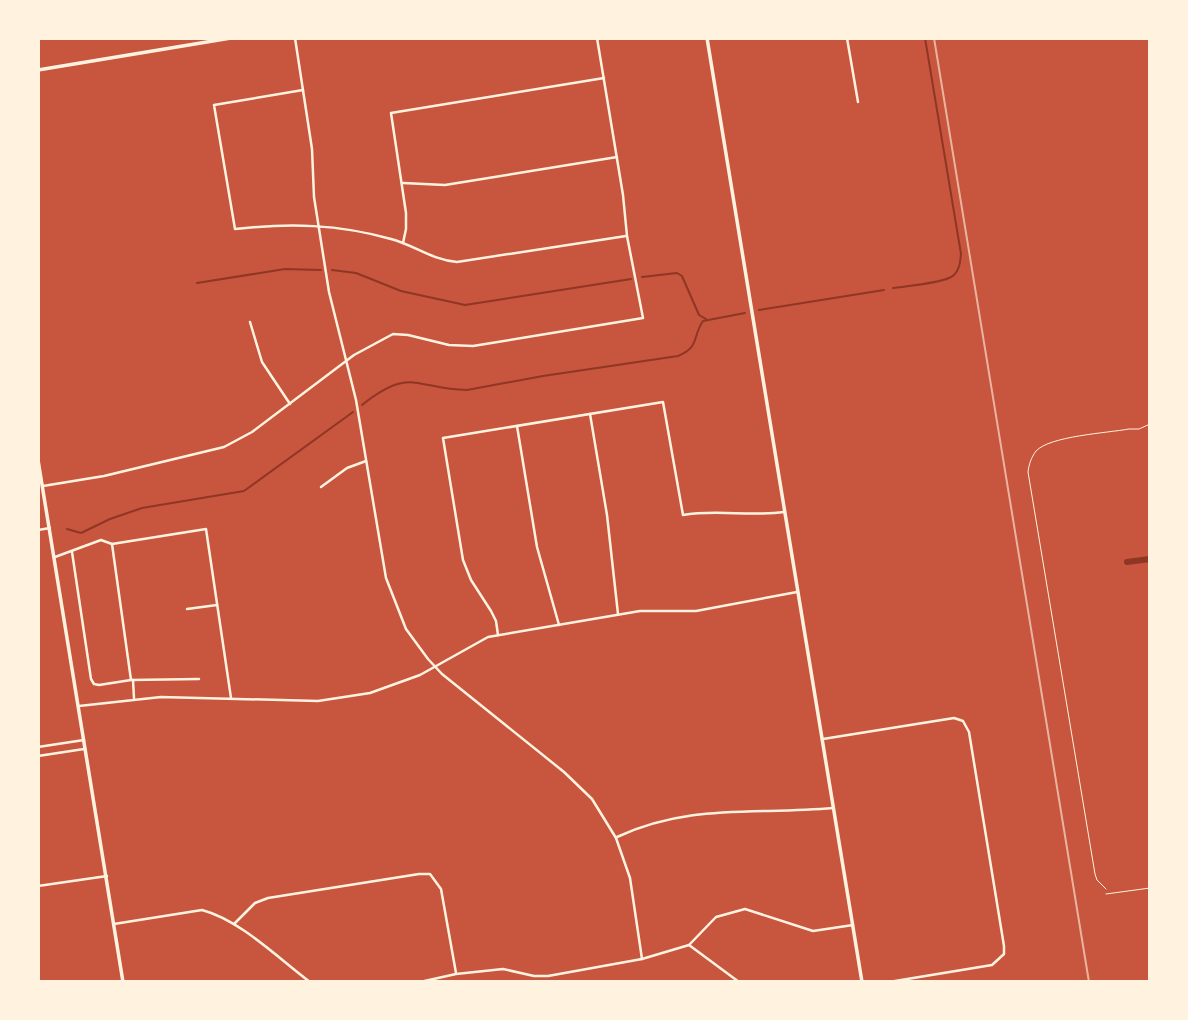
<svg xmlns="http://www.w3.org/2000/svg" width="1188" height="1020" viewBox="0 0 1188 1020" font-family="Quicksand,sans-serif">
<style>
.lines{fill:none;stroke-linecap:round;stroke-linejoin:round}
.stream{stroke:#8f3625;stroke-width:2}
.canal{stroke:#8f3625;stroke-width:6}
.service{stroke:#fff3e0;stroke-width:1}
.minor{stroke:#fff3e0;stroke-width:2.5}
.tertiary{stroke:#fff3e0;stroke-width:3.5}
.secondary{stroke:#fff3e0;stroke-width:3.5}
.rail{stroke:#e9b49f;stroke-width:2}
</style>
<rect width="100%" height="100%" fill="#c8553d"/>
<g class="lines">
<g class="stream">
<polyline points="332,270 356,273 401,291 465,305 631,279"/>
<polyline points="642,277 677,273 682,276 699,315 706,319"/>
<polyline points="197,283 285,269 321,270"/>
<path d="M893,288C906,286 946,283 954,275C960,269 960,262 961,254L925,38"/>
<polyline points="759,310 884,290"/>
<path d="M362,405C411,366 416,389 467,390L543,376L678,356C700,347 692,337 703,321L745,313"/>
<polyline points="67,529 81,533 110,519 142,508 244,491 353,412"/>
</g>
<polyline class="canal" points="1127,562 1150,559"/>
<g class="service">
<path d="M1106,889L1097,880L1095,874L1028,472C1029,464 1031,458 1036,451C1050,436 1107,433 1129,429H1139L1150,424"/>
<polyline points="1106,894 1150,888"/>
</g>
<g class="minor">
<polyline points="295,38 312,149 314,197 329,292 356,400 386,578 406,629 428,659 442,674 564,772 592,799 616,838 630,878 642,959"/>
<polyline points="847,38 858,102"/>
<path d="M303,90L214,105L235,229C289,223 338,224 391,239C414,245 432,260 457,262L626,236"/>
<polyline points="403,183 445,185 617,157"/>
<polyline points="403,243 406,229 406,213 391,113 604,78"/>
<polyline points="250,322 262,362 290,404"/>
<polyline points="590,414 607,515 618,614"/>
<polyline points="517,426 537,547 559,625"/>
<polyline points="43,486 104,476 224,447 252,432 354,355 393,334 408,335 449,345 473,346 643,318 627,236 623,195 597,38"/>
<polyline points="321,487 347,468 366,461"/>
<polyline points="38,530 50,528"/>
<polyline points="112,544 206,529 231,698"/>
<polyline points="55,557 101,540 112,544 131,680 99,685 94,684 91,679 72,552"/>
<polyline points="187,609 217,605"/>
<path d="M498,635L496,621L491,611L471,580L463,560L443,438L663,402L683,515C717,509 750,517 784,512"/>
<polyline points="131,680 199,679"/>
<polyline points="133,680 134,698"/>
<polyline points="79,706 161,697 318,701 370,693 420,675 488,637 640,611 696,611 797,592"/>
<polyline points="823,739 954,718 963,721 969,732 1004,946 1004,954 992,965 889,982"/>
<polyline points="38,747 84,740"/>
<polyline points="38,756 84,749"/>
<path d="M617,837C690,803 756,815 833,808"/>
<polyline points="38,886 107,876"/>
<path d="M114,924L202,910C240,920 278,958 310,982"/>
<polyline points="234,924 255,903 268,898 419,874 430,874 441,889 456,973"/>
<polyline points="689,945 739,982"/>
<polyline points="420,982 456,974 503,969 534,976 548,976 642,959 689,945 716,917 745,909 813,931 853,925"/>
</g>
<polyline class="tertiary" points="707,38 862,982"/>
<g class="secondary">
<polyline points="38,70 231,38"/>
<polyline points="38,460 123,982"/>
</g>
<polyline class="rail" points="934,38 1089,982"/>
</g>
<rect width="1188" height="1020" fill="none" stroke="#fff3e0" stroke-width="80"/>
</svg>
